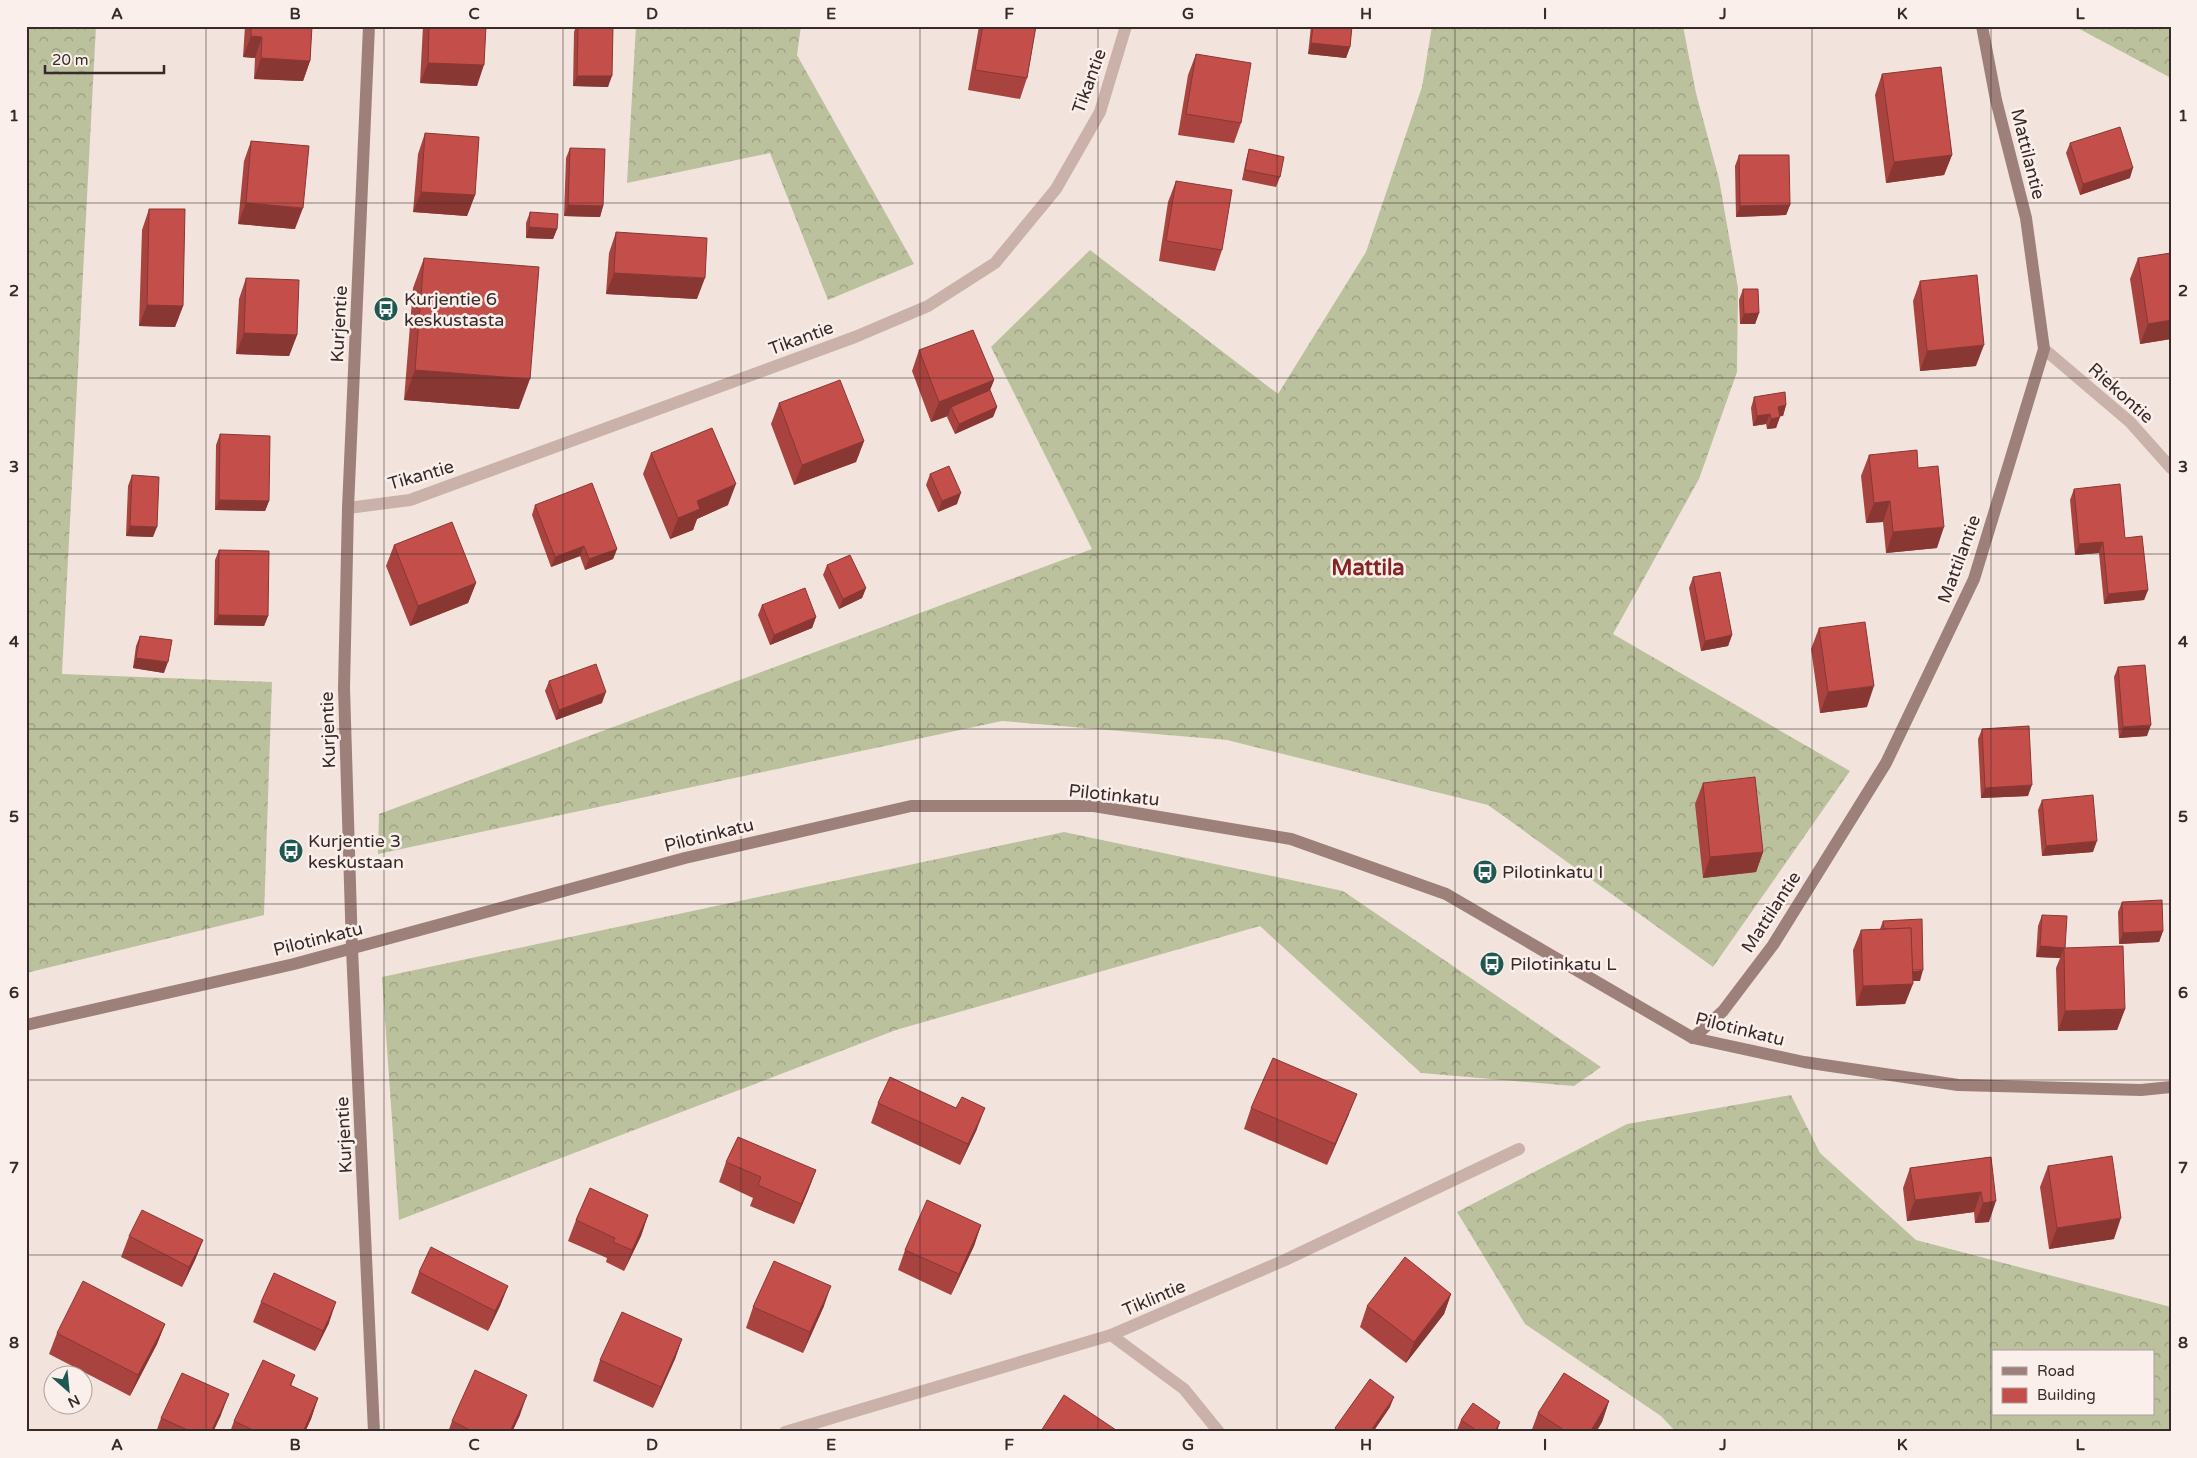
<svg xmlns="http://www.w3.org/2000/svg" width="2197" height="1458" viewBox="0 0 2197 1458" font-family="'Varela Round',sans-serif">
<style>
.forest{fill:url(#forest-crowns);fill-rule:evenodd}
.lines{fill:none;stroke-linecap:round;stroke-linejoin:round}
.street{stroke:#cab1a9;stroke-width:12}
.secondary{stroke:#9e807a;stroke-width:12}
.wall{fill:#a9433f}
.shaded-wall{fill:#893733}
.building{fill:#c44e49;stroke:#893733}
.grid{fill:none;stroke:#372a29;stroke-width:1;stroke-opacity:0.55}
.labels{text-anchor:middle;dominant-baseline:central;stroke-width:5;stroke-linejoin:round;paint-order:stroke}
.street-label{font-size:18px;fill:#372a29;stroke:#faefea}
.poi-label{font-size:18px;fill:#372a29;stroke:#faefea;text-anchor:start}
.district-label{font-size:22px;font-weight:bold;fill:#852623;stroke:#faefea}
.neatline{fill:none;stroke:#372a29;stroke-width:2}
.grid-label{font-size:16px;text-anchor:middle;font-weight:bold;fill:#372a29}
</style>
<defs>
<pattern id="forest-crowns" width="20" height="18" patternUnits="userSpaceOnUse" patternTransform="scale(1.25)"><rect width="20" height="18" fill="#bcc19d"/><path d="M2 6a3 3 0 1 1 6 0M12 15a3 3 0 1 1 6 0" fill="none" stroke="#9a9d80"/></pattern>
</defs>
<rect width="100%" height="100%" fill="#f2e4dd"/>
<g class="forest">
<polygon points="26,26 96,26 62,674 272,682 264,915 26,973"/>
<polygon points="636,26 801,26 797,55 914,264 828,300 770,153 627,183"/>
<polygon points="1432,26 1683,26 1696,93 1719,179 1738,288 1737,372 1699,479 1613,634 1850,771 1713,967 1488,805 1227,740 1002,721 378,854 379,814 1092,549 991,347 1090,250 1278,394 1366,252 1422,87"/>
<polygon points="2074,26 2171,26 2171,78"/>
<polygon points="1064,832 1343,891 1601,1067 1574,1086 1421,1073 1260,926 896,1030 399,1220 382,977"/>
<path d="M1791,1095L1820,1153L1916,1240L2171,1307V1432H1676L1661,1416L1525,1324L1457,1212L1627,1124ZM1993,1352H2153V1414H1993Z"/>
</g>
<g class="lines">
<g class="street">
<polyline points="2044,349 2130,422 2171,468"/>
<polyline points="348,508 410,500 855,337 928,306 995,263 1056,189 1100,112 1126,26"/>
<polyline points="1111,1335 1184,1389 1219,1432"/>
<polyline points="785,1432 1111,1335 1285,1260 1519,1149"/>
</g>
<g class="secondary">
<polyline points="369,26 348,508 344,688 352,949 374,1432"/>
<polyline points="26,1025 294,964 685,858 911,806 1094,806 1291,839 1446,894 1693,1038 1804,1062 1958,1085 2141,1090 2171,1087"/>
<polyline points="1693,1038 1723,1011 1773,945 1886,763 1974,579 2044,349 2026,218 1996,100 1982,26"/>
</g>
</g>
<g class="wall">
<polygon points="245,26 312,26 310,61 303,81 254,79 255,58 243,57"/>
<polygon points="423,26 486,26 477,86 420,83"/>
<polygon points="576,26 613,26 608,87 573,86 574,32"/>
<polygon points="979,26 1036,26 1027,78 1020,99 968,90"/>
<polygon points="1311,26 1352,26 1350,47 1346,58 1308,54"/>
<polygon points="1196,54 1241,123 1234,143 1178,135 1188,75"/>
<polygon points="1882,74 1952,155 1944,175 1886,183 1875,95"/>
<polygon points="425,133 475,195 467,216 413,212 418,154"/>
<polygon points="251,141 295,229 238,224 244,161"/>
<polygon points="2070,143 2130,178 2080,195 2066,153"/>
<polygon points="570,148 603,206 600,217 564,216 566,158"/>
<polygon points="1249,149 1280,177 1276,187 1242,180 1246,160"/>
<polygon points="1739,155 1790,205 1786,215 1736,217 1735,166"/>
<polygon points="1176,181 1222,250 1215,271 1159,261 1168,202"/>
<polygon points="149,209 183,306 175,327 139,326 142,230"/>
<polygon points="530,212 557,229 553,239 526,238 526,223"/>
<polygon points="616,232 697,299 606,294 609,253"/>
<polygon points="424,258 519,409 404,400 413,288"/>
<polygon points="2138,258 2171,339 2140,344 2130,279"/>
<polygon points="246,278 297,335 289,356 236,354 239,299"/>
<polygon points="1920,281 1976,366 1920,371 1913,301"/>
<polygon points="1743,289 1759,313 1755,324 1740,324 1739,300"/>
<polygon points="919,350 994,380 990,390 997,407 993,417 955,434 947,417 948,416 931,422 912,371"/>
<polygon points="1754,397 1786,405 1783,416 1780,416 1776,428 1767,429 1766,424 1753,426 1751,408"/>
<polygon points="779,403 864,441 856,462 794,485 771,424"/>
<polygon points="220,434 269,501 265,511 215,510 216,445"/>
<polygon points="651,453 728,505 697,519 693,530 670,539 643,474"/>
<polygon points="1869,455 1918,468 1937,548 1886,553 1883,522 1866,523 1861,476"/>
<polygon points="930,474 957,504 938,512 926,485"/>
<polygon points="132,475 153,537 126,536 128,486"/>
<polygon points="2074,489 2148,590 2144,600 2104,604 2099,553 2075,555 2070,500"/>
<polygon points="535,505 617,549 613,559 585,570 580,556 551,567 532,515"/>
<polygon points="394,545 476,583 468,603 410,626 386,566"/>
<polygon points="219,550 268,616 264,626 214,625 215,560"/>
<polygon points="827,565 866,588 862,598 839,609 823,575"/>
<polygon points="1693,577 1732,635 1728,646 1701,651 1689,588"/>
<polygon points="762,605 816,617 812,628 770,645 758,615"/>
<polygon points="1819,628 1867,707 1820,713 1811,649"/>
<polygon points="140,636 164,673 133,668 136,646"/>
<polygon points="2118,667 2147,736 2119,738 2114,677"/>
<polygon points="549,681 602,703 556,720 545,691"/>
<polygon points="1982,729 2028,796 1981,798 1978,739"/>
<polygon points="1703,783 1763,852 1756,872 1703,878 1695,804"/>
<polygon points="2042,800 2093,852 2042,856 2038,810"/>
<polygon points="2122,902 2163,931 2159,942 2119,944 2118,912"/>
<polygon points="2042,915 2065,948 2125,1009 2117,1030 2058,1031 2056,968 2060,958 2036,957 2038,926"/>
<polygon points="1883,921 1920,981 1913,981 1905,1004 1856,1006 1853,950 1861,930 1880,929"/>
<polygon points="878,1103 977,1129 960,1165 871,1123"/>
<polygon points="1251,1108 1349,1114 1327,1165 1244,1129"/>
<polygon points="1991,1157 1989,1222 1975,1223 1974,1212 1907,1221 1903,1188 1910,1168"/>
<polygon points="726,1162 816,1170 808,1191 794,1224 750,1206 753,1198 719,1182"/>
<polygon points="2048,1166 2114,1239 2049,1249 2040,1187"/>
<polygon points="648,1215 641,1236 624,1271 606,1262 607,1258 568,1241 576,1220"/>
<polygon points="981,1225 974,1246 951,1295 898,1270 905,1250"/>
<polygon points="129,1236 203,1240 195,1260 182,1287 121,1257"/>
<polygon points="419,1272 508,1286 500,1306 488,1331 411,1293"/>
<polygon points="1451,1294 1444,1314 1406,1363 1360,1327 1367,1306"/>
<polygon points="261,1302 329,1323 315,1351 253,1322"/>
<polygon points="824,1306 803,1353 746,1328 753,1307"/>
<polygon points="165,1324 157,1344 130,1396 49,1354 57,1333"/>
<polygon points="682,1339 675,1359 653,1408 593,1381 600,1360"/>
<polygon points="295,1375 291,1386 318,1398 311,1419 305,1432 230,1432 234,1421"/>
<polygon points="1609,1401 1602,1422 1596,1432 1531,1432 1538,1413"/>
<polygon points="1390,1407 1373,1432 1334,1432 1335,1428"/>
<polygon points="221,1415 213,1432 156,1432 161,1418"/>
<polygon points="520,1415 512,1432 448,1432 452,1421"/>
<polygon points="1461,1420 1497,1432 1460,1432 1457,1430"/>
</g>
<g class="shaded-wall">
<polygon points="251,36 262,37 255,58 243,57"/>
<polygon points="1311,43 1350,47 1346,58 1308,54"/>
<polygon points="261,58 310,61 303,81 254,79"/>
<polygon points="428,63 484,65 477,86 420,83"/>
<polygon points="577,76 612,76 608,87 573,86"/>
<polygon points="1952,155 1944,175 1886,183 1894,162"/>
<polygon points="2133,168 2130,178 2080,195 2083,184"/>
<polygon points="421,192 475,195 467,216 413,212"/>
<polygon points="246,203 303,208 295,229 238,224"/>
<polygon points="568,205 603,206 600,217 564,216"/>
<polygon points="1790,205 1786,215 1736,217 1740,206"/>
<polygon points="529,227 557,229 553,239 526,238"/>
<polygon points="614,273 705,278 697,299 606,294"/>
<polygon points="147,305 183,306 175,327 139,326"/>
<polygon points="1759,313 1755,324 1740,324 1744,314"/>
<polygon points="2171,320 2171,339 2140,344 2148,324"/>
<polygon points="244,333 297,335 289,356 236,354"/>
<polygon points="1984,345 1976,366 1920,371 1927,351"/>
<polygon points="415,370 530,379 519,409 404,400"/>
<polygon points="994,380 986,400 951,407 948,416 931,422 939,402"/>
<polygon points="1786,405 1783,416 1774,417 1778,407"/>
<polygon points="997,407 993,417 955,434 959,424"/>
<polygon points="1770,414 1766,424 1753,426 1757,416"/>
<polygon points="1780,417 1776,428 1767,429 1771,419"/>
<polygon points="864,441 856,462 794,485 802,465"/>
<polygon points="736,484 728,505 697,519 693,530 670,539 678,518 697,501"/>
<polygon points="961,493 957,504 938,512 942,501"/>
<polygon points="219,500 269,501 265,511 215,510"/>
<polygon points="1890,501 1883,522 1866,523 1874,503"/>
<polygon points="130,526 157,527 153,537 126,536"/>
<polygon points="1944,527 1937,548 1886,553 1893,532"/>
<polygon points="2103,542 2099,553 2075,555 2079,544"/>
<polygon points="584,546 580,556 551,567 555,557"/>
<polygon points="617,549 613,559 585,570 589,559"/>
<polygon points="476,583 468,603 410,626 418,606"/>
<polygon points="866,588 862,598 839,609 843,599"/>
<polygon points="2148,590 2144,600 2104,604 2108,594"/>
<polygon points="218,615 268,616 264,626 214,625"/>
<polygon points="816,617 812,628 770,645 774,635"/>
<polygon points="1732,635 1728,646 1701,651 1705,641"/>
<polygon points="136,658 168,662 164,673 133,668"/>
<polygon points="1874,686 1867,707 1820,713 1828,692"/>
<polygon points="606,692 602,703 556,720 559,710"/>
<polygon points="2151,725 2147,736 2119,738 2123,727"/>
<polygon points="2032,785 2028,796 1981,798 1985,788"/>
<polygon points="2097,841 2093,852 2042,856 2046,846"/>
<polygon points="1763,852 1756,872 1703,878 1710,857"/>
<polygon points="2163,931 2159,942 2119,944 2123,933"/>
<polygon points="2040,946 2064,948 2060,958 2036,957"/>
<polygon points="1923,970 1920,981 1904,981 1908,971"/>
<polygon points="1913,984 1905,1004 1856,1006 1863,986"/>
<polygon points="2125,1009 2117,1030 2058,1031 2065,1011"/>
<polygon points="1357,1094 1349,1114 1327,1165 1335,1144"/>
<polygon points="985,1108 977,1129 960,1165 968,1144"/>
<polygon points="816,1170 808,1191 794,1224 801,1204"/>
<polygon points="1981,1192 1974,1212 1907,1221 1915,1200"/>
<polygon points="1996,1201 1989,1222 1975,1223 1983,1203"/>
<polygon points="648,1215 641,1236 624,1271 632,1250"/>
<polygon points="2121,1218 2114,1239 2049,1249 2057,1228"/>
<polygon points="981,1225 974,1246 951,1295 959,1274"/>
<polygon points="203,1240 195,1260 182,1287 189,1267"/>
<polygon points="508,1286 500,1306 488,1331 495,1311"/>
<polygon points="831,1286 824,1306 803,1353 810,1332"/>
<polygon points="1451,1294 1444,1314 1406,1363 1414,1342"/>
<polygon points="336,1302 329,1323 315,1351 323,1331"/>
<polygon points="165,1324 157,1344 130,1396 138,1375"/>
<polygon points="682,1339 675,1359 653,1408 661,1387"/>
<polygon points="229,1394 221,1415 213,1432 211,1432"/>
<polygon points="527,1395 520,1415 512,1432 510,1432"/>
<polygon points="1394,1397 1390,1407 1373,1432 1370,1432"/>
<polygon points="318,1398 311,1419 305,1432 303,1432"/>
<polygon points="1609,1401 1602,1422 1596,1432 1590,1432"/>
<polygon points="1500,1422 1497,1432 1494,1432"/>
</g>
<g class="building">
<polygon points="251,26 312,26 310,61 261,58 262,37 251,36"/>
<polygon points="429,26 486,26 484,65 428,63"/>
<polygon points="578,26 613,26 612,76 577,76"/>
<polygon points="983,26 1036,26 1027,78 975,70"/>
<polygon points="1313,26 1352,26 1350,47 1311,43"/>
<polygon points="1196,54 1251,63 1241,123 1186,114"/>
<polygon points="1941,67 1952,155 1894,162 1882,74"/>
<polygon points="2120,127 2133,168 2083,184 2070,143"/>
<polygon points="425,133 479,137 475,195 421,192"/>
<polygon points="251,141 309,146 303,208 246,203"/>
<polygon points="570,148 605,149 603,206 568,205"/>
<polygon points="1249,149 1284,157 1280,177 1245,170"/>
<polygon points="1739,155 1789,155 1790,205 1740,206"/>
<polygon points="1176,181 1232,190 1222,250 1166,241"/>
<polygon points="149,209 185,209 183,306 147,305"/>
<polygon points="530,212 558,214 557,229 529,227"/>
<polygon points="616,232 707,238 705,278 614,273"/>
<polygon points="2171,253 2171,320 2148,324 2138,258"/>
<polygon points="424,258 539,267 530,379 415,370"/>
<polygon points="1977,275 1984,345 1927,351 1920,281"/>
<polygon points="246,278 299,280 297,335 244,333"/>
<polygon points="1743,289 1758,289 1759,313 1744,314"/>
<polygon points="973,330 994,380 939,402 919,350"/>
<polygon points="840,380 864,441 802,465 779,403"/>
<polygon points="990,390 997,407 959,424 951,407"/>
<polygon points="1785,392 1786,405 1778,407 1780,417 1771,419 1770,414 1757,416 1754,397"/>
<polygon points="712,428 736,484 697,501 700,509 678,518 651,453"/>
<polygon points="220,434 270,436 269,501 219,500"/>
<polygon points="1917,450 1918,468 1938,466 1944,527 1893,532 1890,501 1874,503 1869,455"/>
<polygon points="949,466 961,493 942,501 930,474"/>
<polygon points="132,475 159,477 157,527 130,526"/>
<polygon points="592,483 617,549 589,559 584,546 555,557 535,505"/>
<polygon points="2120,484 2125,538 2142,536 2148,590 2108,594 2103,542 2079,544 2074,489"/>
<polygon points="452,522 476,583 418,606 394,545"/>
<polygon points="219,550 269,551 268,616 218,615"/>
<polygon points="850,555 866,588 843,599 827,565"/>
<polygon points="1720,572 1732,635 1705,641 1693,577"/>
<polygon points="805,588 816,617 774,635 762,605"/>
<polygon points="1865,622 1874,686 1828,692 1819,628"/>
<polygon points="140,636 172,640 168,662 136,658"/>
<polygon points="596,664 606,692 559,710 549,681"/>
<polygon points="2145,665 2151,725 2123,727 2118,667"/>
<polygon points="2029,726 2032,785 1985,788 1982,729"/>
<polygon points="1755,777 1763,852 1710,857 1703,783"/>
<polygon points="2093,795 2097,841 2046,846 2042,800"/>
<polygon points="2162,900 2163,931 2123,933 2122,902"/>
<polygon points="2042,915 2067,916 2065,948 2040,946"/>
<polygon points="1922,919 1923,970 1912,970 1911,928 1884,929 1883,921"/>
<polygon points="1911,928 1913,984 1863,986 1861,930"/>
<polygon points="2123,946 2125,1009 2065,1011 2064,948"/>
<polygon points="1273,1058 1357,1094 1335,1144 1251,1108"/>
<polygon points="890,1077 956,1108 962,1097 985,1108 968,1144 878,1103"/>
<polygon points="738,1137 816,1170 801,1204 758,1185 761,1177 726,1162"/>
<polygon points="2112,1156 2121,1218 2057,1228 2048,1166"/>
<polygon points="1991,1157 1996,1201 1983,1203 1981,1192 1915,1200 1910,1168"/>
<polygon points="590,1188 648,1215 632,1250 613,1242 615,1238 576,1220"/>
<polygon points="927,1200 981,1225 959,1274 905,1250"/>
<polygon points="142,1210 203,1240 189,1267 129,1236"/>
<polygon points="431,1247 508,1286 495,1311 419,1272"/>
<polygon points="1405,1257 1451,1294 1414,1342 1367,1306"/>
<polygon points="774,1261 831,1286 810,1332 753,1307"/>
<polygon points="274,1273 336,1302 323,1331 261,1302"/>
<polygon points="83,1281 165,1324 138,1375 57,1333"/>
<polygon points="622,1312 682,1339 661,1387 600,1360"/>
<polygon points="263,1360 295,1375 290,1385 318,1398 303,1432 257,1432 234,1421"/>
<polygon points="475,1370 527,1395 510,1432 474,1432 452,1421"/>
<polygon points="182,1373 229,1394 211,1432 192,1432 161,1418"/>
<polygon points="1564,1373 1609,1401 1590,1432 1567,1432 1538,1413"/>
<polygon points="1370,1379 1394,1397 1370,1432 1340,1432 1335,1428"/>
<polygon points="1064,1395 1119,1432 1042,1432 1041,1431"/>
<polygon points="1473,1403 1500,1422 1494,1432 1479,1432 1461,1420"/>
</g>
<path class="grid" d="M206,26V1432M384,26V1432M563,26V1432M741,26V1432M920,26V1432M1098,26V1432M1277,26V1432M1455,26V1432M1634,26V1432M1812,26V1432M1991,26V1432M26,203H2171M26,378H2171M26,554H2171M26,729H2171M26,904H2171M26,1080H2171M26,1255H2171"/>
<defs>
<symbol id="bus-disc" viewBox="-11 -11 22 22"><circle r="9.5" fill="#1f5850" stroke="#faefea"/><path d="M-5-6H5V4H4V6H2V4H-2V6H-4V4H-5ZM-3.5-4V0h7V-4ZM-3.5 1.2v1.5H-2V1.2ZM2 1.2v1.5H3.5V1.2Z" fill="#fff"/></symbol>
</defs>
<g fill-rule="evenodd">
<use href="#bus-disc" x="372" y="295" width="28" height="28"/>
<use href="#bus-disc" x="277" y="837" width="28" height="28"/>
<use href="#bus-disc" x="1471" y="858" width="28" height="28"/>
<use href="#bus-disc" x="1478" y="950" width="28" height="28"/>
</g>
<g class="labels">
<g class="street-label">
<text transform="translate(1089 81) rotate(-70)">Tikantie</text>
<text transform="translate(2028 154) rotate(76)">Mattilantie</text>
<text transform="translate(339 324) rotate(-87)">Kurjentie</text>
<text transform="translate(801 338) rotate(-20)">Tikantie</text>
<text transform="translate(2121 393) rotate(42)">Riekontie</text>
<text transform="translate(421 475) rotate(-16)">Tikantie</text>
<text transform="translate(1959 559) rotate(-70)">Mattilantie</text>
<text transform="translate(328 730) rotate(-92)">Kurjentie</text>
<text transform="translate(1114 795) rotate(6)">Pilotinkatu</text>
<text transform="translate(709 835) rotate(-14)">Pilotinkatu</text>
<text transform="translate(1771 912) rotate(-57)">Mattilantie</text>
<text transform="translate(318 939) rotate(-14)">Pilotinkatu</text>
<text transform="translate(1740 1029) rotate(14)">Pilotinkatu</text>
<text transform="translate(344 1135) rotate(-93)">Kurjentie</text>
<text transform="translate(1154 1298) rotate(-23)">Tiklintie</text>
</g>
<g class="poi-label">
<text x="404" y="299">Kurjentie 6<tspan x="404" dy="21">keskustasta</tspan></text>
<text x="308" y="841">Kurjentie 3<tspan x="308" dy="21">keskustaan</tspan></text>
<text x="1502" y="872">Pilotinkatu I</text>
<text x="1510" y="964">Pilotinkatu L</text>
</g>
<g class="district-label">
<text x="1368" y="568">Mattila</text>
</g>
</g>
<rect width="2197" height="1458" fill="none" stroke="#faefea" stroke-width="55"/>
<rect x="1992" y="1350" width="162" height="65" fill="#faefea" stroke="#aca09d"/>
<rect x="2002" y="1367" width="25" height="8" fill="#9e807a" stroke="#aca09d"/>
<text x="2037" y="1376" font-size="15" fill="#372a29">Road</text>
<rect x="2002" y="1388" width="25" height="15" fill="#c44e49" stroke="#aca09d"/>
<text x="2037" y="1400" font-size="15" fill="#372a29">Building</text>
<g transform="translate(68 1390) rotate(153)"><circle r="24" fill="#faefea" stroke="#aca09d"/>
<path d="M0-4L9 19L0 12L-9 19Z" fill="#1f5850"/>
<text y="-8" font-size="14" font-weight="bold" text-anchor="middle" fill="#372a29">N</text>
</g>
<path d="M45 65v8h119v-8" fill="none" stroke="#372a29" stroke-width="2.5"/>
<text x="52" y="65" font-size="15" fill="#372a29" stroke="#faefea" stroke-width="4" paint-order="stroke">20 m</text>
<rect x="28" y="28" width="2142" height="1402" class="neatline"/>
<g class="grid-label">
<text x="117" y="19">A</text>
<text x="295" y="19">B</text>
<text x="474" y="19">C</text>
<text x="652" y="19">D</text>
<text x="831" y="19">E</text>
<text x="1009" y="19">F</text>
<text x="1188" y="19">G</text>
<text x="1366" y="19">H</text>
<text x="1545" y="19">I</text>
<text x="1723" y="19">J</text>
<text x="1902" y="19">K</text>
<text x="2080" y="19">L</text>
<text x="14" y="121">1</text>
<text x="2183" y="121">1</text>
<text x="14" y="296">2</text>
<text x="2183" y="296">2</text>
<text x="14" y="472">3</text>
<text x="2183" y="472">3</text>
<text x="14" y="647">4</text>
<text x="2183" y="647">4</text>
<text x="14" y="822">5</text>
<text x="2183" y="822">5</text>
<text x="14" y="998">6</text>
<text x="2183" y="998">6</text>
<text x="14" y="1173">7</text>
<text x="2183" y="1173">7</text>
<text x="14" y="1348">8</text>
<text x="2183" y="1348">8</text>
<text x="117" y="1450">A</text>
<text x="295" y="1450">B</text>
<text x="474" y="1450">C</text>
<text x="652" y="1450">D</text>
<text x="831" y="1450">E</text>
<text x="1009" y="1450">F</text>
<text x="1188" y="1450">G</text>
<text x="1366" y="1450">H</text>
<text x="1545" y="1450">I</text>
<text x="1723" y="1450">J</text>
<text x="1902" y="1450">K</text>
<text x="2080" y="1450">L</text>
</g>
</svg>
